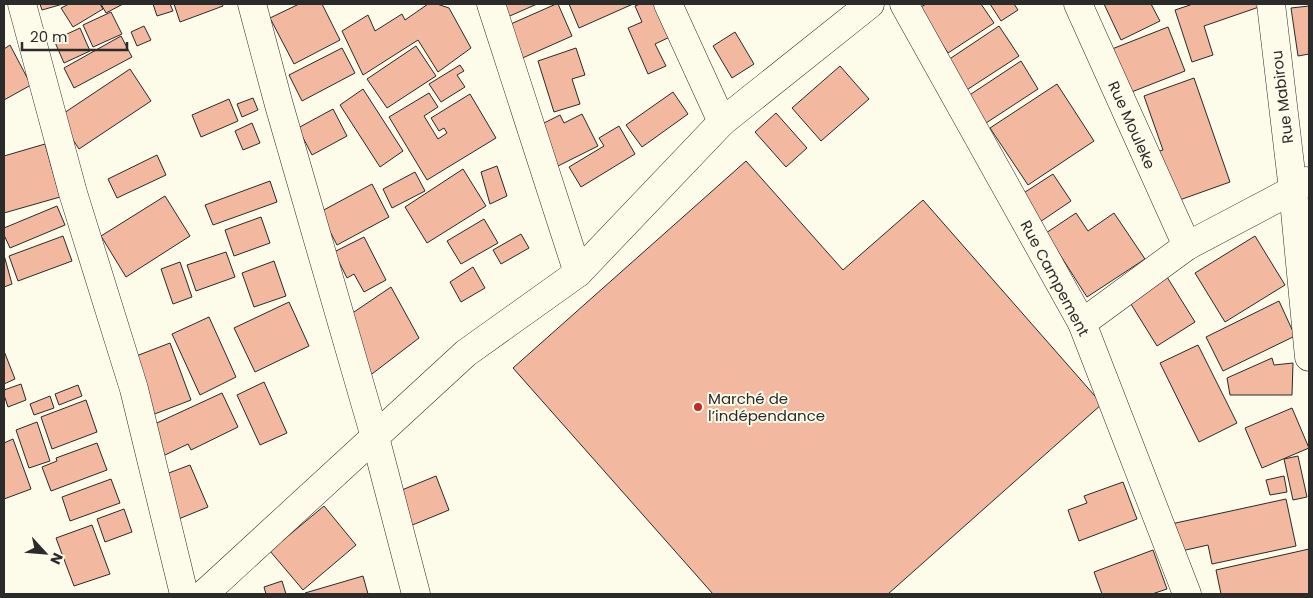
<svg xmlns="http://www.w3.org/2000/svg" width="1313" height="598" viewBox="0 0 1313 598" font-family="Poppins,sans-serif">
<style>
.building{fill:#f2b8a0;stroke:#2b2b2b}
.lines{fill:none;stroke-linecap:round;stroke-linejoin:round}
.minor-casing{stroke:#2b2b2b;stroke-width:29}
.minor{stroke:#fdfbea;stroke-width:28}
.poi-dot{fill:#c62828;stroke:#fdfbea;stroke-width:2}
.labels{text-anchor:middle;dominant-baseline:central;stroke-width:4;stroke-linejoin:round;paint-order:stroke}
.street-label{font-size:15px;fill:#2b2b2b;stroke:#fdfbea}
.poi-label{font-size:15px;fill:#2b2b2b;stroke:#fdfbea;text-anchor:start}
</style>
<rect width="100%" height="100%" fill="#fdfbea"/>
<g class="building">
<polygon points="40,4 63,4 42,10"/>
<polygon points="69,4 100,4 103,9 73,27 61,8"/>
<polygon points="101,4 123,4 106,13"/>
<polygon points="153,4 170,4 173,11 157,16"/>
<polygon points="174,4 222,4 223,6 180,22"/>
<polygon points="299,4 322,4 340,40 294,64 270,18"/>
<polygon points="428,4 437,4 449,8 471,48 438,72 418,40 363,75 342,31 368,15 375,31 402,14 405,20"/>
<polygon points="497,4 537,4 503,19"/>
<polygon points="556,4 558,4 572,36 518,60 504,27"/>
<polygon points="569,4 633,4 579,28"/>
<polygon points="640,4 660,4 674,35 655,44 666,66 648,74 628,28 642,22 635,6"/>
<polygon points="926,4 981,4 994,23 948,53 919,8"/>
<polygon points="990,4 1014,4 1018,10 1001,21"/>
<polygon points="1104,4 1151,4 1160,21 1121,40"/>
<polygon points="1193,4 1258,4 1259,7 1204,26 1213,55 1192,62 1175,10"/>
<polygon points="1309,6 1309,54 1298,56 1291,8"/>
<polygon points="111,12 122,34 93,47 83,25"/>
<polygon points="144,26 151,40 137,46 131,32"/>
<polygon points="999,26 1019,56 962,93 942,64"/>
<polygon points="1168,27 1185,71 1129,93 1112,49"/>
<polygon points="80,28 90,51 64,63 54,40"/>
<polygon points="735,32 754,64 732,78 713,46"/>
<polygon points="121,36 132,57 74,88 64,68"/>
<polygon points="10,45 31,85 4,100 4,49"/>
<polygon points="416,46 436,76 387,108 367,79"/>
<polygon points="342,48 355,73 302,101 289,75"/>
<polygon points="576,48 585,75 572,79 580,104 554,112 538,61"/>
<polygon points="1021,61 1038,89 983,125 965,98"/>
<polygon points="460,65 464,71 457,75 465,87 441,102 429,84"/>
<polygon points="840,66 869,99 821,141 792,108"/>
<polygon points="130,69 151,101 79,149 58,117"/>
<polygon points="1194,78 1230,182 1174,202 1152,153 1163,150 1144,96"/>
<polygon points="1057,84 1094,141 1028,185 990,128"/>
<polygon points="363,89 403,151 380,167 340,105"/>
<polygon points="673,92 688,114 642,147 626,125"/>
<polygon points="429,93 438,107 424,116 438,139 447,133 444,128 439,131 431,118 470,94 496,138 427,180 389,117"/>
<polygon points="253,98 258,110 242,117 237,104"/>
<polygon points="229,99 238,121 201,137 192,115"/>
<polygon points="333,109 347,136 312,155 298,128"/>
<polygon points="776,113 807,148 786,167 755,132"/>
<polygon points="582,114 598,146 554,168 534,128 560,115 564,123"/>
<polygon points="252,123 260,143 243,150 235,131"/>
<polygon points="619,126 635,154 581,187 569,167 604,146 599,138"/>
<polygon points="45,144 60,197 4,213 4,156"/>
<polygon points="157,155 166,175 117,198 108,179"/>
<polygon points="746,161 843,270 923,200 1102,404 888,594 713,594 513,368"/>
<polygon points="497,166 507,196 490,204 481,172"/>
<polygon points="463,169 486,206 427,243 405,207"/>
<polygon points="415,172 425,191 392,208 383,189"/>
<polygon points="1053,174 1071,201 1037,224 1019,196"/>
<polygon points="270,181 277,202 213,225 205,205"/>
<polygon points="372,184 389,217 337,245 320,212"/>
<polygon points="165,196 190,236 126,277 101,236"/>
<polygon points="57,206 65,225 10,248 4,235 4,228"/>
<polygon points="1076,213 1088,231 1114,213 1145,259 1087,297 1046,233"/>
<polygon points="261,217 270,243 234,256 225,230"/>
<polygon points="484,219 498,243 461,264 447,241"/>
<polygon points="521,234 529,248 501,264 493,250"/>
<polygon points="63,236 72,261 18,281 9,256"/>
<polygon points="1255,236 1285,285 1225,322 1195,273"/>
<polygon points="364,237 386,280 364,292 354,274 347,278 334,252"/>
<polygon points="226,252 235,277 196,291 187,265"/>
<polygon points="4,255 12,284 4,287"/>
<polygon points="274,261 286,296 254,307 242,273"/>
<polygon points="180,262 192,297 173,304 161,269"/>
<polygon points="473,267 485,288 461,302 450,282"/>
<polygon points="1167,277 1195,322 1157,346 1129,301"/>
<polygon points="391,287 419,338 368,377 351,314"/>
<polygon points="1279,301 1295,336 1223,371 1206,337"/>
<polygon points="289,302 309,346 255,372 234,328"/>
<polygon points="209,317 236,377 200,395 172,334"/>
<polygon points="170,343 191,400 152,415 131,358"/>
<polygon points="1198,345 1237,423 1199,442 1160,363"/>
<polygon points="4,351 15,379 4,384"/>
<polygon points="1272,358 1274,365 1293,363 1292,395 1230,395 1227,378"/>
<polygon points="264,382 287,433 260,445 237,395"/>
<polygon points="21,384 26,400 8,407 4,395 4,390"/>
<polygon points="78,385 82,396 59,405 55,394"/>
<polygon points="222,393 238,427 191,450 188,444 163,456 146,428"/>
<polygon points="50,396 54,408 34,415 30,404"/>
<polygon points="86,400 97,432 52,449 41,417"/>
<polygon points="1292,408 1309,448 1262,468 1245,428"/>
<polygon points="37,422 50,461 29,468 16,430"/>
<polygon points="13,439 31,489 4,499 4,443"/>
<polygon points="97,443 107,470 51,491 42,467 57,461 56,458"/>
<polygon points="1298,456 1307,497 1293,500 1284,459"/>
<polygon points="190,465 208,507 176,520 158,477"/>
<polygon points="436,476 449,510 410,526 397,492"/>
<polygon points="1284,476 1287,492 1270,495 1266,480"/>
<polygon points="111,479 120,503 70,521 62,497"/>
<polygon points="1123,482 1137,519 1079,541 1068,510 1087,503 1084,496"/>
<polygon points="1286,499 1296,546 1212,564 1208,545 1177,552 1171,524"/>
<polygon points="324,506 356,545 303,590 270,551"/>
<polygon points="124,509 132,532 105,542 97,519"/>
<polygon points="92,525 110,574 74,586 56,538"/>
<polygon points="1309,549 1309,594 1221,594 1216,570"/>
<polygon points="1153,550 1167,589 1152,594 1102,594 1094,572"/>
<polygon points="363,576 368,594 305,594 305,593"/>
<polygon points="282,581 286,594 266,594 264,587"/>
</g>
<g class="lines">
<defs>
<g id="minor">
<polyline points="22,4 73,193 134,389 184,594"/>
<polyline points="252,4 279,105 375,437 416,594"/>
<polyline points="491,4 578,273"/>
<polyline points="668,4 722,122"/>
<polyline points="904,4 1082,323 1187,594"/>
<polyline points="1078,4 1187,246"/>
<polyline points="1271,4 1293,190 1309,357"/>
<polyline points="1082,323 1187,246 1293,190 1306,181"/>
<polyline points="204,594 466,353 578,273 722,122 870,4"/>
</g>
</defs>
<use href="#minor" class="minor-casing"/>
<use href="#minor" class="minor"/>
</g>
<circle class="poi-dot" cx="698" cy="407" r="5"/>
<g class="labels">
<g class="street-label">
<text transform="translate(1282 97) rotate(-97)">Rue Mabirou</text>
<text transform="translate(1132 125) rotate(66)">Rue Mouleke</text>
<text transform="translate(1055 278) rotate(62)">Rue Campement</text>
</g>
<g class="poi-label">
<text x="708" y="398">Marché de<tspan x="708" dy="17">l’indépendance</tspan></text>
</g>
</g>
<rect width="1313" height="598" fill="none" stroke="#2b2b2b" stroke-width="10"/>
<g transform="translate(45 553) rotate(116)" stroke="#fdfbea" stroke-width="4" paint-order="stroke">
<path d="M0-4L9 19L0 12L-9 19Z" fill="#2b2b2b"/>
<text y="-8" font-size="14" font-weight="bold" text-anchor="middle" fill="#2b2b2b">N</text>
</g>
<path d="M22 42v8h105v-8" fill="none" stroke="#2b2b2b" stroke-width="2.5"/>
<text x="30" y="42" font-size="15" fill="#2b2b2b" stroke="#fdfbea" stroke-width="4" paint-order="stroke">20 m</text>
</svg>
